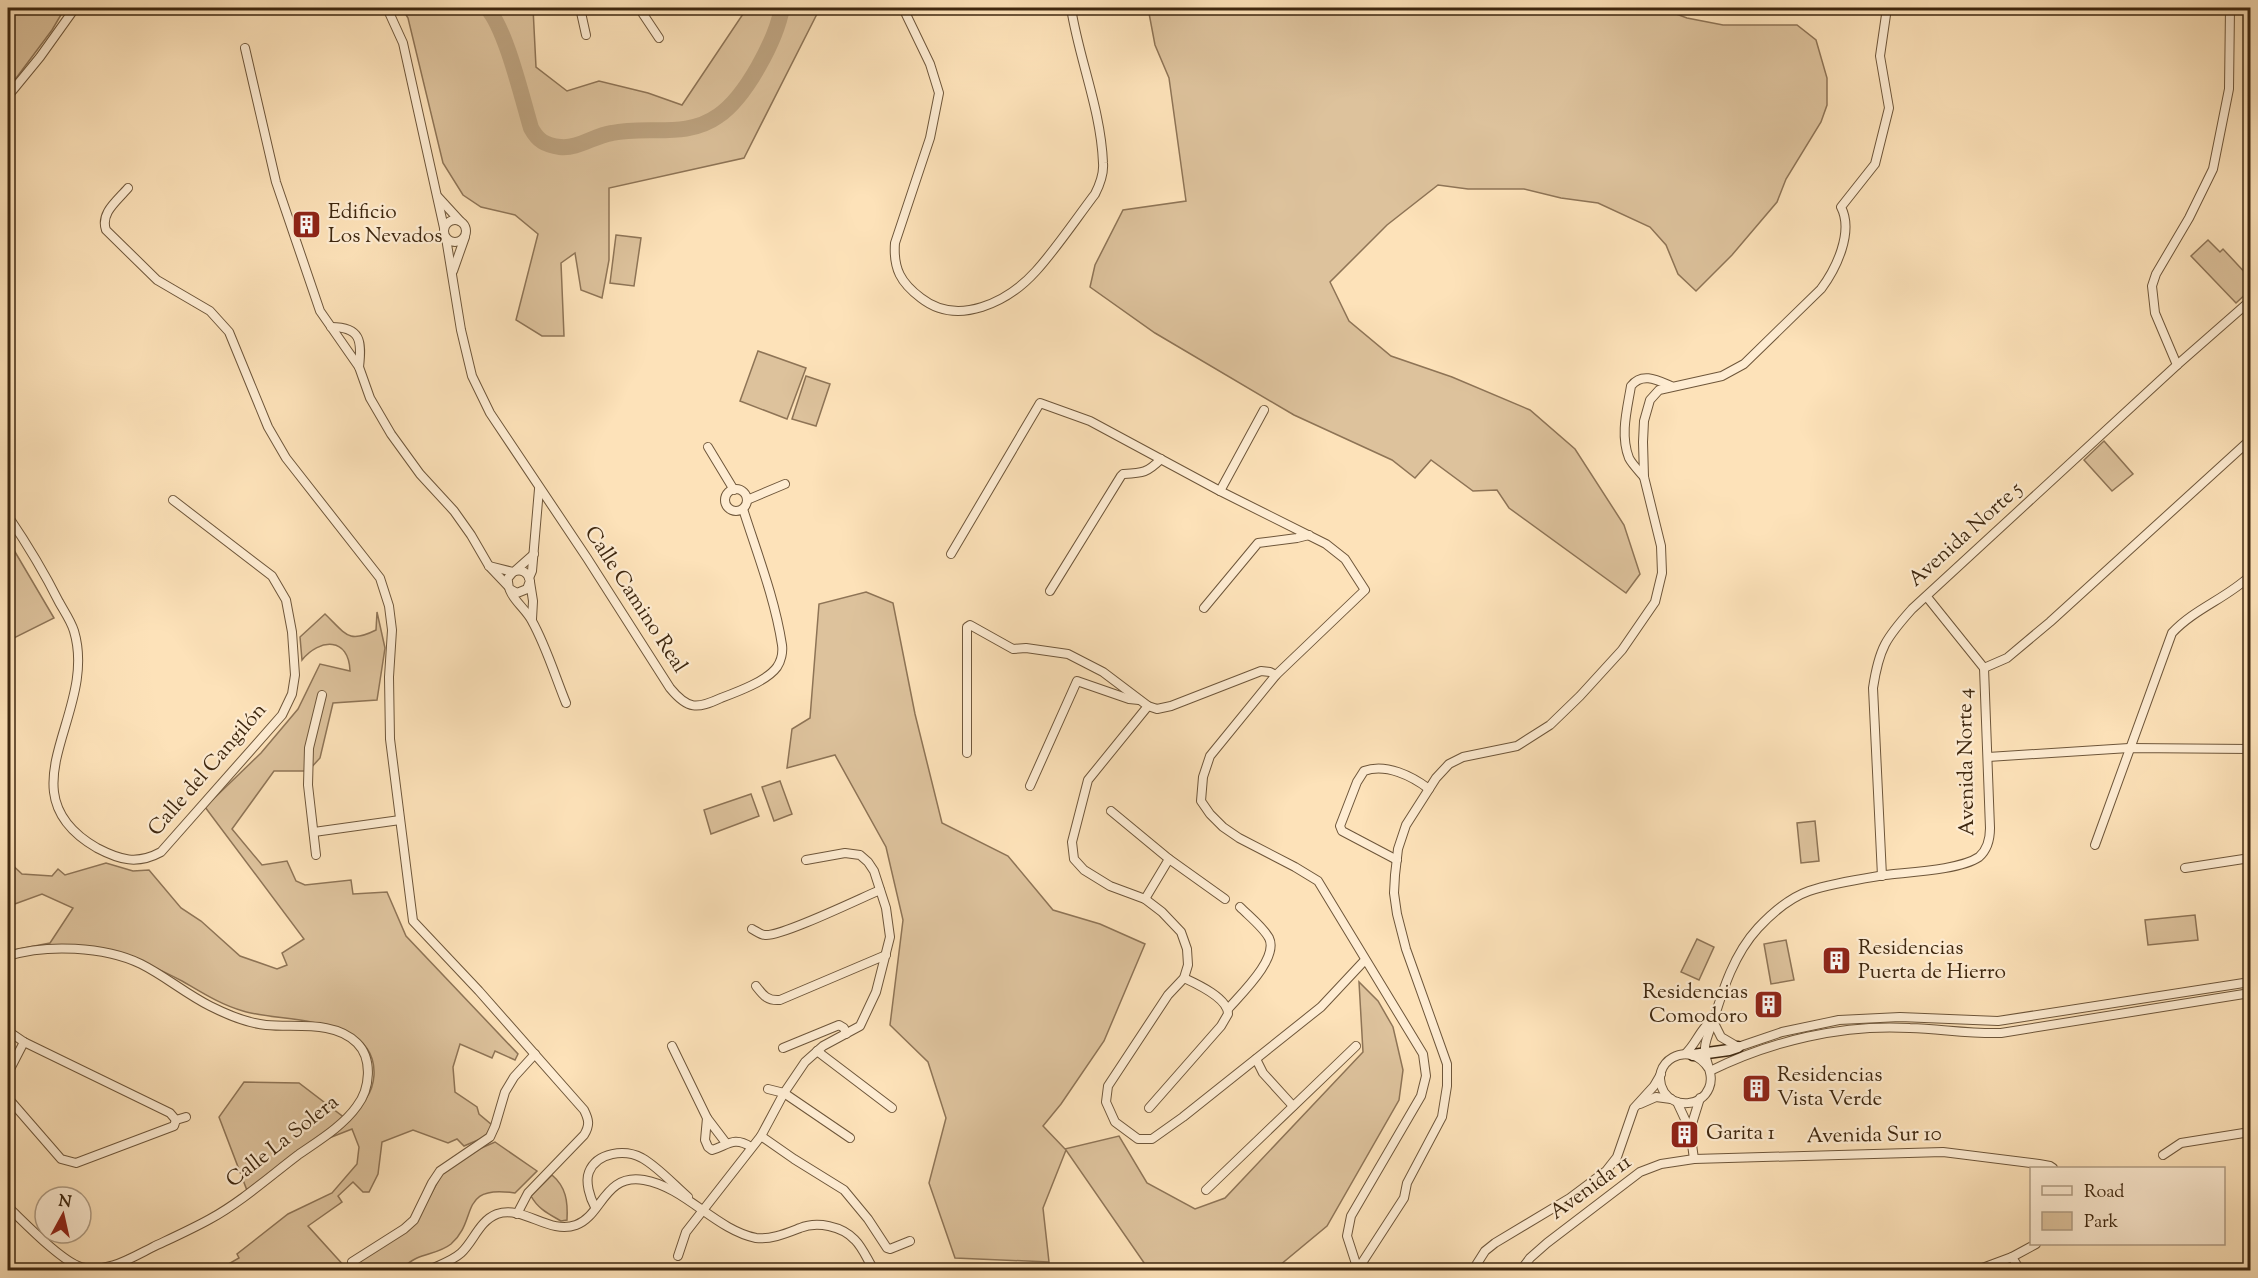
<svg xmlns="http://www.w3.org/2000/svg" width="2258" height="1278" viewBox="0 0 2258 1278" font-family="'Sorts Mill Goudy',serif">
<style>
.green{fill:#ddc29c;stroke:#8e7456;stroke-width:1.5}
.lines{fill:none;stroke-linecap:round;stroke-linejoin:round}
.river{stroke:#bca27f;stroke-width:16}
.street-casing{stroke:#6e563a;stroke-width:10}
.secondary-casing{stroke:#3e270f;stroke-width:13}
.street{stroke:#feecd2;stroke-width:8}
.secondary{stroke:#feecd2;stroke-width:10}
.labels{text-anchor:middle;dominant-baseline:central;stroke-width:4.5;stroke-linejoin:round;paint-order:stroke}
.poi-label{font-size:21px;fill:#3e270f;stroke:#feecd2;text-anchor:start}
.street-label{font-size:21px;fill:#3e270f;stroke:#feecd2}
</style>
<rect width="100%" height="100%" fill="#fde2b9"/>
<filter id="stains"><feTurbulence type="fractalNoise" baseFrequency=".00333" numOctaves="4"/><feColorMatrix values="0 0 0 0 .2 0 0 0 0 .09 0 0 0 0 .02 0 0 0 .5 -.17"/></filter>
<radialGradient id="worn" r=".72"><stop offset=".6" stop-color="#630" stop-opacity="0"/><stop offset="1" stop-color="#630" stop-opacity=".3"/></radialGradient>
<g class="green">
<polygon points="8,8 65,8 52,30 8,89"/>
<polygon points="402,8 533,8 536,67 567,91 599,81 648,93 682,105 747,8 820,8 744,158 609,188 609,260 602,298 581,290 575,253 561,263 564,336 542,336 516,320 538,234 515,215 481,207 463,195 443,163 408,18"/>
<polygon points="1148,8 1660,8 1687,18 1723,25 1797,25 1816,40 1827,78 1827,105 1821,122 1786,179 1777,202 1732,255 1696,291 1678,274 1666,245 1650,227 1598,203 1561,198 1524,189 1468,189 1438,185 1387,225 1330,282 1349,321 1391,356 1452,377 1530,410 1575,449 1624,525 1640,574 1626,593 1509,508 1497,490 1473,491 1431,460 1415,478 1392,460 1294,415 1155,333 1090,287 1095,265 1123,210 1186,201 1169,78 1155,45"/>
<polygon points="616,235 641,238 634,286 610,283"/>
<polygon points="2208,240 2220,252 2223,249 2250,278 2250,290 2236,303 2191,256"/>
<polygon points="758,351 806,368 787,419 740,401"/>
<polygon points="806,376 830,384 816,426 792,419"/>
<polygon points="2104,441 2133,474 2112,491 2084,460"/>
<polygon points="8,540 54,618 14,638 8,635"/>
<polygon points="866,592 893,603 915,714 942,823 1008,856 1053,910 1100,924 1145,944 1104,1041 1061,1104 1043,1126 1065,1149 1119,1136 1147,1183 1195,1209 1225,1198 1363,1052 1359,982 1378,1001 1393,1027 1403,1070 1399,1100 1327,1226 1274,1270 1149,1270 1066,1150 1043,1208 1049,1262 955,1258 929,1183 946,1118 928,1062 890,1025 903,920 886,847 835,755 787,768 792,729 810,718 819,604"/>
<path d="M377,612L385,648L377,700L333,703L320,758L308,771H274L232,829L262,865L287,861L296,881L305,885L351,880L353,894L387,892L406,936L518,1054L515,1060L495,1051L492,1058L460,1044L453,1067L455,1092L477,1107L479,1114L492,1125L485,1137L464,1146L457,1139L448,1143L413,1130L382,1142L378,1174L369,1192H363L353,1182L338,1196L342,1202L308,1226L346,1268L416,1222L443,1172L479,1149L495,1142L537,1171L515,1193C457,1184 479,1220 451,1244C441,1252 429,1253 417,1258C410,1261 404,1267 397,1270H218L239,1258L237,1254L288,1214L332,1193L357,1164L359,1147L352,1129L324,1140L248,1193L219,1117L244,1082L299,1083L345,1118C361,1108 373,1094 374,1075C377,1014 281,1023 243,1011C221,1005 201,992 182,981C138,958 103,942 52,946C37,947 22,952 8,956V951L50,943L73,908L42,894L12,905L8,893V861L22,874L52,876L58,869L65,875L106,863L133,871L149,870L181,908L201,921L240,956L277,969L287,965L282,953L304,939L205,807L261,753L298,709L320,664L350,671C349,637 320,638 302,660L300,637L325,614C346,634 348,644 376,630Z"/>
<polygon points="780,781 792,814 774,821 762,787"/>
<polygon points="751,794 759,816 711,834 704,810"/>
<polygon points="1815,821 1819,861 1801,863 1797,823"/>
<polygon points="2195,915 2198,940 2148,945 2145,920"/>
<polygon points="1697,939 1714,947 1699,980 1681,972"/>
<polygon points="1786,940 1794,980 1771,984 1764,944"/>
<path d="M552,1175C566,1187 568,1201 567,1220L561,1221C549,1214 538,1209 531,1196Z"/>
</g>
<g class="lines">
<path class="river" d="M487,8C506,29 522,98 531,128C538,141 545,145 560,147C578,149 593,136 612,133C647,125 686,139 718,116C746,97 776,40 782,8"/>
<defs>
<g id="street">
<polyline points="387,8 403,43 444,228"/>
<polyline points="580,8 586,35"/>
<polyline points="639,8 659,38"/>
<path d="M903,8L930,64L939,93L930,138L895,243C893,269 901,283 921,298C958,327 1008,302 1036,271C1056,249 1076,219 1095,194C1100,184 1104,174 1103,163C1101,110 1079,59 1071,8"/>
<polyline points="245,48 276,182 320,311 359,367 370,398 391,434 420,474 454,511 471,535 489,566 508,586"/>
<polyline points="8,96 40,57 75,8"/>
<path d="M128,188C117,201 100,213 106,230L157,280L210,311L229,332L268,427L286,458L380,578L389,606L392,630L389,677L390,739L413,921L479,991L584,1110C589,1120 590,1125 584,1135L528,1193L517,1214"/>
<polyline points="438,197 460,221"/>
<circle cx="455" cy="231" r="11"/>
<path d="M446,238L461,330L472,376L490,413L587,558L670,688C688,710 697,709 721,698C737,692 767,681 777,667C781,661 783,652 782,645C775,599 757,553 743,509"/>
<polyline points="453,271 465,237"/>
<path d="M331,327C361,327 362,341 359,367"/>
<polyline points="2177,365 2155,313 2152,286 2156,274 2189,218 2213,169 2229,89 2230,8"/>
<polyline points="708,447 734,490"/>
<path d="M1644,477C1639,471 1632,464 1629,458C1620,435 1627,410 1631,386C1642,372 1657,380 1671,386"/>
<circle cx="736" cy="500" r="11"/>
<polyline points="1220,491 1264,410"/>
<polyline points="747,500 785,484"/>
<path d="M8,516C27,544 44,572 59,602C64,611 71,621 74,631C99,714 0,792 97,848C120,860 137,865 161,852L282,715L292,694L295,675L292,632L286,600L272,576L173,500"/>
<polyline points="951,554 1040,403 1090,421 1220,491 1326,544 1345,559 1365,590 1276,675 1210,756 1203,777 1201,801 1210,814 1223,827 1239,838 1295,867 1318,881 1423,1054 1426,1076 1421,1096 1351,1216 1347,1236 1358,1270"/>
<polyline points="489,566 513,572"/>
<polyline points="516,570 534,554"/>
<polyline points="529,578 532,571 539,489"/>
<polyline points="530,582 533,601 532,619"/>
<path d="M510,589L517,593L527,589L530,581C528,572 521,568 513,572L508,578C506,596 525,607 532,621C546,646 555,676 566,703"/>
<path d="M1050,591L1121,476L1123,474C1143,473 1147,473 1161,459"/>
<polyline points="1927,597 1984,668"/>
<polyline points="1204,608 1258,543 1297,538 1309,535"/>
<polyline points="1148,706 1088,780 1072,842 1074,859 1084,870 1110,886 1145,899 1162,912 1181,932 1187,949 1188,965 1184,978 1168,995 1108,1086 1106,1102 1115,1122 1138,1139 1152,1139 1183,1117 1321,1007 1365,960"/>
<polyline points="967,753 967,627 970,625 1013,649 1026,648 1068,654 1103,672 1148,706 1157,709 1171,706 1261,671 1270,672 1276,675"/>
<polyline points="1988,757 2129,748 2250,749"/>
<polyline points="1030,786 1077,681 1129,699 1139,700"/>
<polyline points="1111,811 1169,859 1145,899"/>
<polyline points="314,832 400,820"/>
<path d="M2095,845L2172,633C2194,609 2227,598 2250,576"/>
<polyline points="316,855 308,785 309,748 322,695"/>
<polyline points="1169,859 1225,899"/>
<path d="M1397,860L1342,831L1340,826L1357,782L1364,771C1386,763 1412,776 1429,789"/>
<polyline points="2185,868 2250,858"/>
<path d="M1882,876L1873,688C1879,648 1886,638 1912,609L2177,365L2250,301"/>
<path d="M752,929C756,931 761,935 765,935C781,937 861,898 880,890"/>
<path d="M8,956C46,944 104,946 141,964C165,976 186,994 210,1006C228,1015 246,1023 266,1025C295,1028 334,1020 357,1043C373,1059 370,1089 357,1106C343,1126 318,1141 298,1155C269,1177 241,1202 210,1219C192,1229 172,1238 153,1247C131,1258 106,1274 81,1267C61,1261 24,1222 8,1207"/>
<path d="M756,986C763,995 767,1001 780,1000L886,955"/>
<path d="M1228,1009C1241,994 1279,958 1269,938C1263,927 1249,916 1240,907"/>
<polyline points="1713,1021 1721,1037 1738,1047 1782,1032 1839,1020 1900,1017 1998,1021 2250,982"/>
<polyline points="8,1031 24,1042 170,1113 176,1120"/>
<path d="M672,1046L707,1118L705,1140L708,1147L712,1150C728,1145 734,1136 751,1147"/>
<polyline points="783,1048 839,1025 844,1028 846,1034"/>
<polyline points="817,1051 892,1108"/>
<path d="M1685,1054C1696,1045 1701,1026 1713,1021"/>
<polyline points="1256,1059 1263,1073 1293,1106"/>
<path d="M1709,1069C1689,1037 1647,1063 1664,1092C1675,1108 1701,1107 1709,1088C1715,1074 1704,1062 1705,1048C1705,1040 1710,1030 1713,1022C1723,989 1734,954 1758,928C1772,913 1789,898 1809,891C1833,883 1861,879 1885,875C1909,872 1960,870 1979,857C1987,850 1990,838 1990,828L1984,668L2007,658L2050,622L2250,440"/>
<path d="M1710,1071C1771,1041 1842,1024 1910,1028C1941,1029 1970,1034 2001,1033L2250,993"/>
<polyline points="8,1073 24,1042"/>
<polyline points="768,1089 784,1093 850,1138"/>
<polyline points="8,1098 61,1159 76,1163 174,1126 176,1120 186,1117"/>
<polyline points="1677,1102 1690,1130 1694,1159"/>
<polyline points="1640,1104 1656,1097 1671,1099"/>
<path d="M1149,1108L1221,1026L1228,1014C1228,998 1197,984 1184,978"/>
<polyline points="707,1118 726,1143"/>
<polyline points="1690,1130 1700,1098"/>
<polyline points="761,1136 794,1159 844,1190 868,1219 887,1248 890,1249 910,1241"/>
<polyline points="2163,1155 2181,1143 2250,1132"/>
<polyline points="1206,1190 1356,1046"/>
<path d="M595,1207C590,1198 585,1182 589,1172C597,1152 625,1149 642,1158C658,1167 673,1184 688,1197"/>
<polyline points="678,1256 686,1232 761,1136 784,1093 805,1062 823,1046 860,1026 876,992 890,937 886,908 874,871 868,862 860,855 845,853 806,860"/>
<polyline points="2012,1257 2020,1270"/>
<polyline points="352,1262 404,1229 414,1220 432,1183 440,1171 490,1137 495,1126 505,1092 514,1077 535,1054"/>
<path d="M1358,1269L1404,1198L1407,1183L1442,1117L1447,1086V1064L1406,949L1397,914L1394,893L1395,875L1398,849L1406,825L1436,778L1449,764L1463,757L1517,746L1550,725L1580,696L1622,650L1655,602L1662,573L1661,546L1644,477L1643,442L1644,421L1650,400L1659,390L1722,376L1744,364L1821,289C1836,269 1854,232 1841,207L1875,164L1889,108L1880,56L1887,8"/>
<path d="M429,1270C439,1265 452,1261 461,1253C474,1241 479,1221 497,1214C524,1205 549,1235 576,1225C602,1216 604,1173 644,1180C685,1187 716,1230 756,1238C771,1240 787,1233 800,1228C817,1221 842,1226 855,1240C863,1248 868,1261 874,1270"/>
<polyline points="1030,1270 1044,1269 1049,1270"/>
<polyline points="1473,1270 1485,1251 1495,1243 1570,1198 1606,1171 1617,1157 1634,1108 1654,1086 1661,1074"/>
<polyline points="1521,1270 1530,1258 1547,1243 1640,1172 1661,1164 1694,1159 1943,1152 2039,1164 2050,1166 2053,1168"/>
<polyline points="1902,1270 1929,1268 1977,1270 2012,1257 2036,1244"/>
</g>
<polyline id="secondary" points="1693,1055 1729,1050 1738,1047"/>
</defs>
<use href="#street" class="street-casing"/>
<use href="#secondary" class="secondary-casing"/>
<use href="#street" class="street"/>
<use href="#secondary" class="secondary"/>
</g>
<defs>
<symbol id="building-square" viewBox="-11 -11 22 22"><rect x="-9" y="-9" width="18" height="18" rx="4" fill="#8f2418" stroke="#feecd2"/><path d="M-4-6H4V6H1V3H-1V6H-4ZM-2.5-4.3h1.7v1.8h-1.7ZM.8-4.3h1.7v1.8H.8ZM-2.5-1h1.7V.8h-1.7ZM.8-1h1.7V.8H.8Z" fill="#fff"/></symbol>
</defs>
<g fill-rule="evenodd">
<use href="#building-square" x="290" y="208" width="33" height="33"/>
<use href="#building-square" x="1820" y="944" width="33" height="33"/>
<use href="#building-square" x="1752" y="988" width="33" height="33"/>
<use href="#building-square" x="1740" y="1072" width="33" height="33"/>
<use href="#building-square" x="1668" y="1118" width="33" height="33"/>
</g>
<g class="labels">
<g class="poi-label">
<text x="328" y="213">Edificio<tspan x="328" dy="24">Los Nevados</tspan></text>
<text x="1858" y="949">Residencias<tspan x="1858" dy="24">Puerta de Hierro</tspan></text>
<text x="1748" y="993" text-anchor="end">Residencias<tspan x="1748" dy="24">Comodoro</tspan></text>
<text x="1777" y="1076">Residencias<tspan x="1777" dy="24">Vista Verde</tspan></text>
<text x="1706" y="1134">Garita 1</text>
</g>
<g class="street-label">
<text transform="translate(1966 535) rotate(-42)">Avenida Norte 5</text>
<text transform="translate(635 600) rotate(57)">Calle Camino Real</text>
<text transform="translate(1967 762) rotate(-91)">Avenida Norte 4</text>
<text transform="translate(208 770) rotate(-49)">Calle del Cangilón</text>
<text transform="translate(1874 1136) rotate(-1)">Avenida Sur 10</text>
<text transform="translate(283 1142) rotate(-38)">Calle La Solera</text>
<text transform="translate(1591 1188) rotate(-36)">Avenida 11</text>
</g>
</g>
<rect width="2258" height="1278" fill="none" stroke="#fde2b9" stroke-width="30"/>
<rect x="9" y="9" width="2240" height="1260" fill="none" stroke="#3e270f" stroke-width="3"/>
<rect x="15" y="15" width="2228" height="1248" fill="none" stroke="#3e270f" stroke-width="1.5"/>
<rect x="2030" y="1167" width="195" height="78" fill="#feecd2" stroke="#b19d84" stroke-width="1.5"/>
<rect x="2042" y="1186" width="30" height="9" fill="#feecd2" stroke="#b19d84" stroke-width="1.5"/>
<text x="2084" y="1197" font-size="18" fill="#3e270f">Road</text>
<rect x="2042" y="1212" width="30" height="18" fill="#ddc29c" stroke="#b19d84" stroke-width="1.5"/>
<text x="2084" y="1227" font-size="18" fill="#3e270f">Park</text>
<g transform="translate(63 1215) rotate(8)"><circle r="28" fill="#feecd2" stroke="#b19d84" stroke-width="1.5"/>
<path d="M0-4.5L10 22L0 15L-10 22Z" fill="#8f2418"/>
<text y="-9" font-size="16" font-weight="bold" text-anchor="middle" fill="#3e270f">N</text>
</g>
<rect width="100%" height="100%" filter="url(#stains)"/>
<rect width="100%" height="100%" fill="url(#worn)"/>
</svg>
